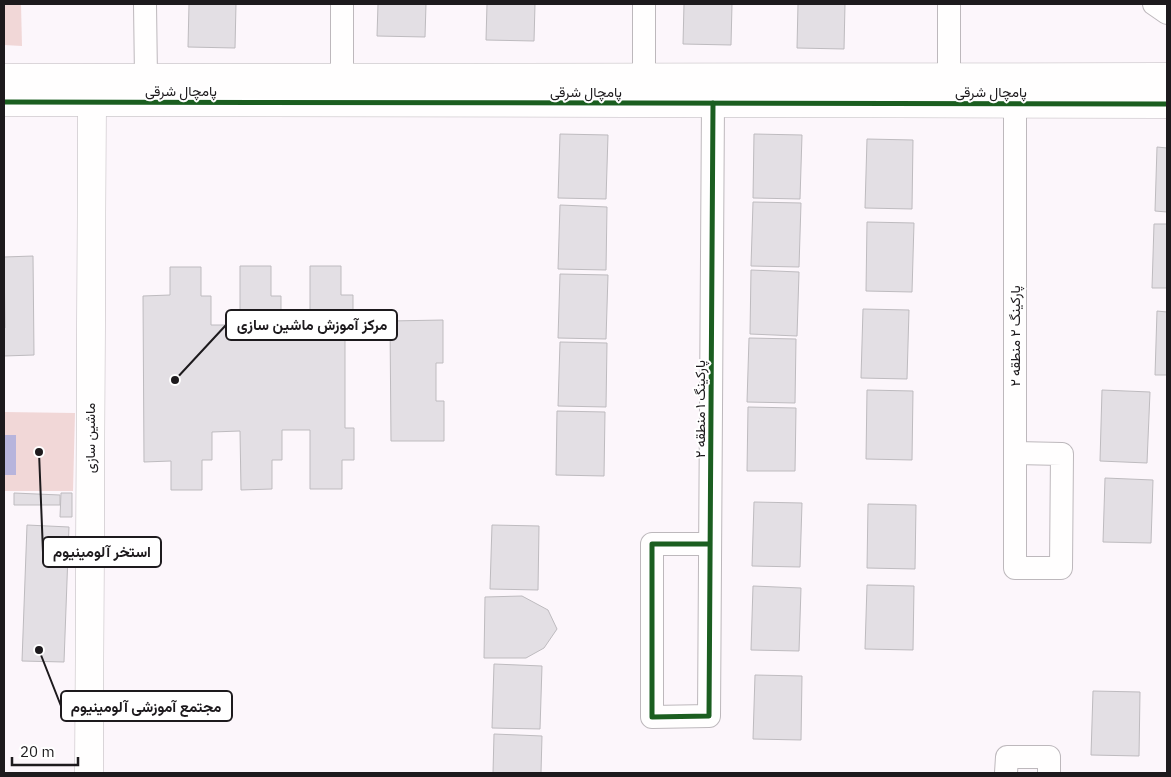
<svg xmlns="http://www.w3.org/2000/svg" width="1171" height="777" viewBox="0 0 1171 777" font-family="'IBM Plex Sans',Vazirmatn,sans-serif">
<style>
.green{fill:#f1d7d7}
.water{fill:#b7b4dc}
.building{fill:#e3dfe4;stroke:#bebbbf}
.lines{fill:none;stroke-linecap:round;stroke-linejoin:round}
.street-casing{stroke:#bdb8bc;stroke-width:24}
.secondary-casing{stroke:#bdb8bc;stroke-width:29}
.street{stroke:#fffefe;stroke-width:22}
.secondary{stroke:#fffefe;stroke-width:28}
.cycleway-casing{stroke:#fff;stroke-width:8}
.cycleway{stroke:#1b5e20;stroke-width:5}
.labels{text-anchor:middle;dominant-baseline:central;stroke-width:4;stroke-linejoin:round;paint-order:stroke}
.street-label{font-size:14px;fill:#1d1a1d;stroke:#fff}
.leader{fill:none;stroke:#1d1a1d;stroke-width:2}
.callout-dot{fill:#1d1a1d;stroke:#fff;stroke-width:2}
.callout{fill:#fff;stroke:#1d1a1d;stroke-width:2}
.callout-label{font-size:15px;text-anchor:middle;font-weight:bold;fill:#1d1a1d}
</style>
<rect width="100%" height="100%" fill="#fcf6fb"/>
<g class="green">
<polygon points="4,4 21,4 22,46 4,45"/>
<polygon points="4,412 75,413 73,491 4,491"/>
</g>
<rect class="water" x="4" y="435" width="12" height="40"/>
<g class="building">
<polygon points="189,4 236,4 235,48 188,47"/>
<polygon points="378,4 426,4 425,37 377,36"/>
<polygon points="487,4 535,4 534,41 486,40"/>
<polygon points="684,4 732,4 731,45 683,44"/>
<polygon points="798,4 845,4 844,49 797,48"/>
<polygon points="560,134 608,135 606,199 558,198"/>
<polygon points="754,134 802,135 800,199 753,198"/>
<polygon points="867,139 913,140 912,209 865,208"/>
<polygon points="1157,147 1167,148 1167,212 1155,211"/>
<polygon points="753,202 801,203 799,267 751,266"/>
<polygon points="560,205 607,207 606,270 558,269"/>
<polygon points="867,222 914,223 912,292 866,291"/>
<polygon points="1154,224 1167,224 1167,288 1152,288"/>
<polygon points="33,256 34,355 4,356 4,328 5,328 4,257"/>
<polygon points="240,266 271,266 271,296 281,296 281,325 310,325 310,266 341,266 341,295 353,295 353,327 345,327 345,428 354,428 354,460 342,460 342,489 310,489 310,430 282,430 282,460 272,460 272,489 241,490 240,431 212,432 212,460 202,460 202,490 171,490 171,461 144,462 143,296 170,295 170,267 201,267 201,296 211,296 211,325 240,325"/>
<polygon points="751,270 799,272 797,336 750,334"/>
<polygon points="560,274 608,275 606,339 558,338"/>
<polygon points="863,309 909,310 907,379 861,378"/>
<polygon points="1157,311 1167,312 1167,375 1155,375"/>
<polygon points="443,320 443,363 436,363 436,401 444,401 444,441 391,441 390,321"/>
<polygon points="749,338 796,339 795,403 747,402"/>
<polygon points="560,342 607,343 606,407 558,406"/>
<polygon points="867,390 913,391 912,460 866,459"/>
<polygon points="1102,390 1150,392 1147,463 1100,461"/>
<polygon points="748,407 796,408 795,471 747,471"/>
<polygon points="557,411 605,412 604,476 556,475"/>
<polygon points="1105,478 1153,480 1151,543 1103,542"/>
<polygon points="14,493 60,495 60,505 14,505"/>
<polygon points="61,493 72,493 72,517 60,517"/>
<polygon points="754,502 802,503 800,567 752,566"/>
<polygon points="868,504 916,505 915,569 867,568"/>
<polygon points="27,525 69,527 64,662 22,661"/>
<polygon points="492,525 539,526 538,590 490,589"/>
<polygon points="867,585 914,586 913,650 865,649"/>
<polygon points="753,586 801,588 799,651 751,650"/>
<polygon points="522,596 548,610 557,629 544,648 526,658 484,658 485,597"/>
<polygon points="494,664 542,666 540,729 492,728"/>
<polygon points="755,675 802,676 801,740 753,739"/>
<polygon points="1093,691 1140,692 1139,756 1091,755"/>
<polygon points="494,734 542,736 541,773 493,773"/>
</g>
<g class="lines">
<defs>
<g id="street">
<polyline points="145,4 146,78"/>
<polyline points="342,4 342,78"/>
<polyline points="644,4 644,77"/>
<polyline points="949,4 949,77"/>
<polyline points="1154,4 1167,13"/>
<polyline points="1015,453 1062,454 1061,568 1015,568 1015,103"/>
<polyline points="710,544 652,544 652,717 709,716 713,103"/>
<polyline points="1006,773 1007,757 1049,757 1049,773"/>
</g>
<g id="secondary">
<polyline points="4,78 1167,77"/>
<polyline points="4,102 1167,104"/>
<polyline points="89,773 92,103"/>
</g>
</defs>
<use href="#street" class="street-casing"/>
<use href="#secondary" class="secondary-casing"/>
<use href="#street" class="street"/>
<use href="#secondary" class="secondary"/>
<defs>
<g id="cycleway">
<polyline points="4,102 1167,104"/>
<polyline points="710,544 652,544 652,717 709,716 713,103"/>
</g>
</defs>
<use href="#cycleway" class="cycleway-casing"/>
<use href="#cycleway" class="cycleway"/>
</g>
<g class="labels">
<g class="street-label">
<text x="181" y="91">پامچال شرقی</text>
<text x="586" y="92">پامچال شرقی</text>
<text x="991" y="92">پامچال شرقی</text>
<text transform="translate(1015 336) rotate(-90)">پارکینگ ۲ منطقه ۲</text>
<text transform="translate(700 409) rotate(-90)">پارکینگ ۱ منطقه ۲</text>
<text transform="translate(90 438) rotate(-90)">ماشین سازی</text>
</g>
</g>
<path class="leader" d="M175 380L226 325M39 452L43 552M39 650L61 706"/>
<g class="callout-dot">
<circle cx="175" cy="380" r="5"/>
<circle cx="39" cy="452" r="5"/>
<circle cx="39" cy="650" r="5"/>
</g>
<g class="callout">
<rect x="226" y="310" width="171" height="30" rx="5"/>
<rect x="43" y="537" width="118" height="30" rx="5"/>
<rect x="61" y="691" width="171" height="30" rx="5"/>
</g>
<g class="callout-label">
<text x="312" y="330">مرکز آموزش ماشین سازی</text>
<text x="102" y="557">استخر آلومینیوم</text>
<text x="146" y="712">مجتمع آموزشی آلومینیوم</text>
</g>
<rect width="1171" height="777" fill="none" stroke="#1d1a1d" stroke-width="10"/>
<path d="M12 757v8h66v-8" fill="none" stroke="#1d1a1d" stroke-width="2.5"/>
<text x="20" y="757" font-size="15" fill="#1d1a1d" stroke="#ffffff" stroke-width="4" paint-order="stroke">20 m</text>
</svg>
